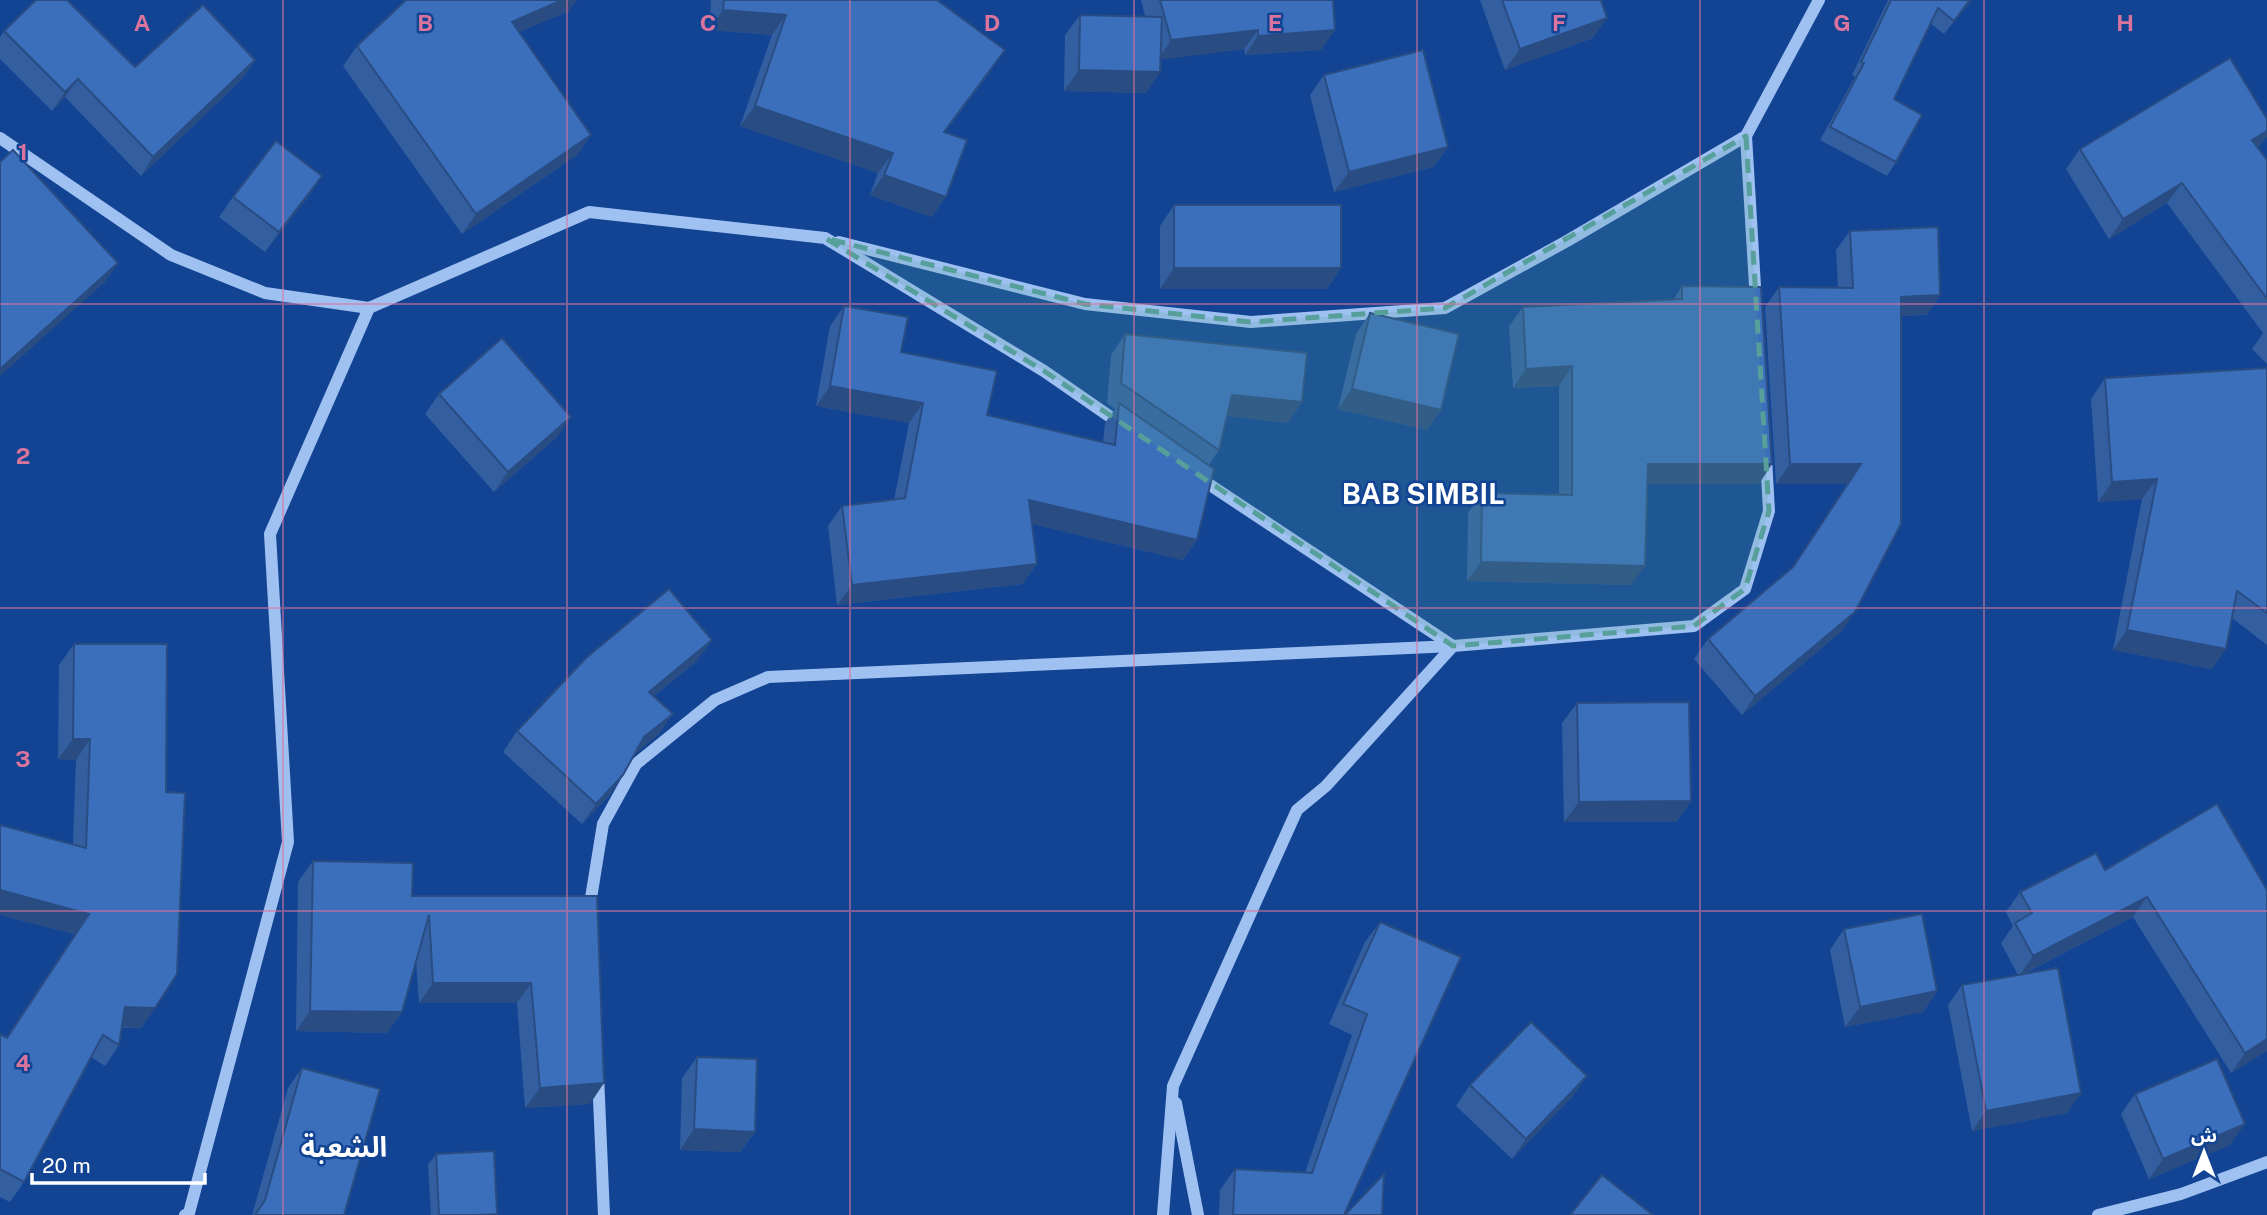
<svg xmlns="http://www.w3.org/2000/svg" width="2267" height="1215" viewBox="0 0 2267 1215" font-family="'Public Sans','Noto Sans Arabic',sans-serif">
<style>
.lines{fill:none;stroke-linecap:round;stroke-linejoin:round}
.minor{stroke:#9fc1f2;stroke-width:12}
.wall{fill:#335fa1}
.shaded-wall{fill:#294d83}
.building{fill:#3b6ebb;stroke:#294d83;stroke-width:2}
.marked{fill:#579f9a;fill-opacity:0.2;stroke:#579f9a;stroke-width:5;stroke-dasharray:14 9;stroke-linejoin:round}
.grid{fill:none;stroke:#da749d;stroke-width:2;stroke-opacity:0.55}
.labels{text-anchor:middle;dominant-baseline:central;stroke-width:5;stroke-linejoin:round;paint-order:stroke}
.district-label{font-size:28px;font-weight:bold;fill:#fff;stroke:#124493}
.grid-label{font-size:23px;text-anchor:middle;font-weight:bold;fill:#da749d;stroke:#124493;stroke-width:5;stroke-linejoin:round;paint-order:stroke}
</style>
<rect width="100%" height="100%" fill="#124493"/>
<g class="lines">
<g class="minor">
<polyline points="1746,136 1756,303"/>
<polyline points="0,138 171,255 265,293 369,308 589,212 825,238 1044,371 1122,425"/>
<polyline points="839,242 1085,304 1251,322 1445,308 1567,241 1746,136 1819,0"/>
<polyline points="591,910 591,898 603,824 636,764 715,700 768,677 1453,646 1694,626 1745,589 1769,511 1766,458"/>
<polyline points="598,1075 604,1215"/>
<polyline points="1176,1103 1198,1215"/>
<polyline points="185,1215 189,1213 288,842 270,534 369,308"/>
<polyline points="1163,1215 1173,1086 1297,810 1326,786 1453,646 1198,477"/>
<polyline points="2098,1215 2181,1194 2267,1162"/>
</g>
</g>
<g class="wall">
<polygon points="711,0 937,0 991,71 945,132 932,217 870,195 878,173 740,126 772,35 709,30"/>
<polygon points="1141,0 1333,0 1321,50 1245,55 1244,49 1160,59 1160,72 1146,93 1064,91 1065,35 1080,15 1145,16"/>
<polygon points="1480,0 1601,0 1593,38 1505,70"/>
<polygon points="1888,0 1972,0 1944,34 1930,23 1894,99 1896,162 1887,176 1820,140 1855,77 1852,75"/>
<polygon points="569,11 519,32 591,135 577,155 462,234 343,66 357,46"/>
<polygon points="4,31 135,67 255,60 242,79 141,176 65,97 52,111 0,59 0,37"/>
<polygon points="1324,75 1448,147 1433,167 1334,192 1310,95"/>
<polygon points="2267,119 2267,136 2258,148 2267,160 2267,364 2252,349 2263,333 2167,203 2109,239 2066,169 2080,149"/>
<polygon points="322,176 308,197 265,252 219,217 233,197"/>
<polygon points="1174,205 1341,268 1327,289 1160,289 1160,226"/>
<polygon points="1850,231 1940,295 1927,315 1901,316 1842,631 1742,715 1694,659 1708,639 1792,569 1847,484 1776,484 1765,307 1779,287 1838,288 1836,250"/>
<polygon points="1682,286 1759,484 1647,484 1631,585 1467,581 1468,513 1482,493 1559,495 1559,386 1513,388 1509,326 1523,307 1674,299"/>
<polygon points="844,306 901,352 987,415 1103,442 1105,423 1115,409 1107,403 1111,355 1125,334 1302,402 1288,423 1227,416 1219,450 1209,465 1197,540 1183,560 1032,524 1037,564 1022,584 837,605 828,526 842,506 894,500 909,423 816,406 830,326"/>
<polygon points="1370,313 1441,410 1427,430 1338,409 1356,334"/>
<polygon points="2267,368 2267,645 2232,618 2212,669 2113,650 2142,499 2098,502 2091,399 2105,378"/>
<polygon points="439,394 557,437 494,492 425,414"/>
<polygon points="74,644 155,1008 141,1028 122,1028 119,1045 105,1066 91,1057 24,1182 10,1202 0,1197 0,1034 6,1038 75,934 0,915 0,825 73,844 76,760 58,759 59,665"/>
<polygon points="697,661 654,696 659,734 635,753 623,775 609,796 582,824 503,752 517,731"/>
<polygon points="1577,703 1691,801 1676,822 1564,822 1562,723"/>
<polygon points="2217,804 2267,1051 2231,1073 2133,917 2024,974 2081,1093 2067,1113 1972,1131 1948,1005 1962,985 2018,975 2001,943 2013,926 2006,912 2020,892 2105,870"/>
<polygon points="313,861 412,896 597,896 590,1104 525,1108 517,1003 419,1003 416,961 402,1012 387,1033 296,1031 298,882"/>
<polygon points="1380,922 1344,1215 1219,1215 1220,1190 1235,1169 1305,1173 1352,1035 1329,1024 1365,942"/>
<polygon points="1844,929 1937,991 1923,1012 1845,1027 1830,950"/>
<polygon points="697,1057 755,1132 740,1152 680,1150 682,1078"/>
<polygon points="302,1068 344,1215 252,1215 288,1088"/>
<polygon points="1470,1085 1573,1096 1512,1159 1456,1106"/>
<polygon points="2135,1094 2230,1145 2149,1179 2121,1114"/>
<polygon points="436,1154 497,1214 496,1215 431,1215 428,1165"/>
</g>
<g class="shaded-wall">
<polygon points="562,0 577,0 569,11 498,41 512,22"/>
<polygon points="1970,0 1972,0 1944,34 1954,21"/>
<polygon points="723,10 786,15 772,35 709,30"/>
<polygon points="1607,18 1593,38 1505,70 1520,49"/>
<polygon points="1258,30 1244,49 1158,60 1171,40"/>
<polygon points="1335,30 1321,50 1245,55 1258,36"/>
<polygon points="255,60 242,79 141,176 153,157"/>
<polygon points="1079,70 1160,72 1146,93 1064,91"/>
<polygon points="78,79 65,97 52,111 65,92"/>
<polygon points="755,106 893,153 878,173 740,126"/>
<polygon points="2267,131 2267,136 2258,148 2252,140"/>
<polygon points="591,135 577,155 462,234 476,214"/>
<polygon points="1448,147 1433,167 1334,192 1349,172"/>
<polygon points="884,175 946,197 932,217 870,195"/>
<polygon points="322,176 308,197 265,252 279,232"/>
<polygon points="2182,183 2167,203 2109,239 2123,219"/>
<polygon points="118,263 105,282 0,376 0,369"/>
<polygon points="1174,268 1341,268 1327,289 1160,289"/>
<polygon points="1940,295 1927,315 1887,316 1901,297"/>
<polygon points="1572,366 1559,386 1513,388 1526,369"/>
<polygon points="830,386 923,403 909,423 816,406"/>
<polygon points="1352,389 1441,410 1427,430 1338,409"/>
<polygon points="1232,395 1302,402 1288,423 1218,415"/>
<polygon points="571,417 557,437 494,492 508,472"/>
<polygon points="1648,464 1772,464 1759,484 1634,484"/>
<polygon points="1790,464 1861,464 1847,484 1776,484"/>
<polygon points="2157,479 2142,499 2098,502 2112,482"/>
<polygon points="1029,500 1197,540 1183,560 1015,520"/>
<polygon points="1481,562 1645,566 1631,585 1467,581"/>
<polygon points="1037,564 1022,584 837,605 852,585"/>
<polygon points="1855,612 1842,631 1742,715 1755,696"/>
<polygon points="2127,630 2226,649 2212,669 2113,650"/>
<polygon points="712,640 697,661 634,712 649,692"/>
<polygon points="673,714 659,734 630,758 644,737"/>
<polygon points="73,739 90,739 76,760 58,759"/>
<polygon points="623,775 609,796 582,824 596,804"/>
<polygon points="1691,801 1676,822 1564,822 1579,802"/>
<polygon points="0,890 89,914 75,934 0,915"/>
<polygon points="2147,897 2133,917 2019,976 2033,956"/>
<polygon points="433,983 531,983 517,1003 419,1003"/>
<polygon points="1937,991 1923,1012 1845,1027 1860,1007"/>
<polygon points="125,1007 155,1008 141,1028 110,1027"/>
<polygon points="310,1011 402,1012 387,1033 296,1031"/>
<polygon points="2267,1039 2267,1051 2231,1073 2245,1053"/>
<polygon points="1587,1076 1573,1096 1512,1159 1526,1139"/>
<polygon points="604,1083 590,1104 525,1108 540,1088"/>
<polygon points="2081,1093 2067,1113 1972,1131 1986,1111"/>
<polygon points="2245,1124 2230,1145 2149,1179 2163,1159"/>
<polygon points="694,1129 755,1132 740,1152 680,1150"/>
</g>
<g class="building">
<polygon points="36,0 67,0 135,67 203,5 255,60 153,157 78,79 65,92 4,31"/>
<polygon points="406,0 562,0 512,22 591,135 476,214 357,46"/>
<polygon points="724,0 937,0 1005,50 944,132 967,140 946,197 884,175 893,153 755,106 786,15 723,10"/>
<polygon points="1160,0 1333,0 1335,30 1258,36 1258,30 1171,40"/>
<polygon points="1502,0 1601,0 1607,18 1520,49"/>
<polygon points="1891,0 1970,0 1954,21 1938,8 1894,99 1922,115 1896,162 1830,127 1864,63 1861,62"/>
<polygon points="1080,15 1162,17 1160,72 1079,70"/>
<polygon points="1423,50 1448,147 1349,172 1324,75"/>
<polygon points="2230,58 2267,119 2267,131 2252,140 2267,160 2267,299 2182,183 2123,219 2080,149"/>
<polygon points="276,141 322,176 279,232 233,197"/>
<polygon points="13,150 118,263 0,369 0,162"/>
<rect x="1174" y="205" width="167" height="63"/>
<polygon points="1938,227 1940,295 1901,297 1901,524 1855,612 1755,696 1708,639 1793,567 1861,464 1790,464 1779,287 1853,288 1850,231"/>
<polygon points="1682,286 1761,287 1772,464 1648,464 1645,566 1481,562 1482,493 1572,495 1572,366 1526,369 1523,307 1682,299"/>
<polygon points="844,306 908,317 901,352 997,371 987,415 1115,445 1119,403 1214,469 1197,540 1029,500 1037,564 852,585 842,506 905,498 923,403 830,386"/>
<polygon points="1370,313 1459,334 1441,410 1352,389"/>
<polygon points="1125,334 1307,353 1302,402 1232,395 1219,450 1121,383"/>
<polygon points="502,338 571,417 508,472 439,394"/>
<polygon points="2267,368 2267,613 2237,591 2226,649 2127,630 2157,479 2112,482 2105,378"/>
<polygon points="669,589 712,640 649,692 673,714 644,737 623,775 596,804 517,731 586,658"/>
<polygon points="74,644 167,644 166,792 185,793 177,974 155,1008 125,1007 119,1045 103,1035 24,1182 0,1169 0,1034 7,1038 89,914 0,890 0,825 86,848 90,739 73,739"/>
<polygon points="1689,702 1691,801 1579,802 1577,703"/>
<polygon points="2217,804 2267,890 2267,1039 2245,1053 2147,897 2033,956 2015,923 2032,913 2020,892 2096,853 2105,870"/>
<polygon points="313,861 413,863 412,896 597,896 604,1083 540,1088 531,983 433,983 429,915 402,1012 310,1011"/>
<polygon points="1922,914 1937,991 1860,1007 1844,929"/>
<polygon points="1380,922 1461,957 1344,1215 1233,1215 1235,1169 1312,1173 1367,1014 1343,1004"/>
<polygon points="2058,968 2081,1093 1986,1111 1962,985"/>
<polygon points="1531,1022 1587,1076 1526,1139 1470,1085"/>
<polygon points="697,1057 757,1059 755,1132 694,1129"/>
<polygon points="2217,1059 2245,1124 2163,1159 2135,1094"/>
<polygon points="302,1068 380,1089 344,1215 255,1215 265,1200"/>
<polygon points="494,1151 497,1214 475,1215 439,1215 436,1154"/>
<polygon points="1384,1174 1382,1215 1345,1215"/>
<polygon points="1602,1175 1653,1215 1570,1215"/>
</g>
<path class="marked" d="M1746,136L1769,511L1745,589L1694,626L1453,646L1044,371L825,238L1085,304L1251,322L1445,308Z"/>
<path class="grid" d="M283,0V1215M567,0V1215M850,0V1215M1134,0V1215M1417,0V1215M1700,0V1215M1984,0V1215M0,304H2267M0,608H2267M0,911H2267"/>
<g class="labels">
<g class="district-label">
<text x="1423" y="493">BAB SIMBIL</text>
<text x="344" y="1146">الشعبة</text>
</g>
</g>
<g class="grid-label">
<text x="142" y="31">A</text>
<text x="425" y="31">B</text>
<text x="708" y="31">C</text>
<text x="992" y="31">D</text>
<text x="1275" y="31">E</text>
<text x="1559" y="31">F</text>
<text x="1842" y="31">G</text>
<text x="2125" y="31">H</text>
<text x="23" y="160">1</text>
<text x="23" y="464">2</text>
<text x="23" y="767">3</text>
<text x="23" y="1071">4</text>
</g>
<g transform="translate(2204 1152)" stroke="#124493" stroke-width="5" paint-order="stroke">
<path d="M0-5L12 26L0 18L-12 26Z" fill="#ffffff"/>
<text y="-10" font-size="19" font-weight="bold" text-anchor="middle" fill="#ffffff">ش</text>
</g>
<path d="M32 1173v10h173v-10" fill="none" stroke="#ffffff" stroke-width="3.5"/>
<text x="42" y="1173" font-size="21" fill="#ffffff" stroke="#124493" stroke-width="5" paint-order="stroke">20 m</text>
</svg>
